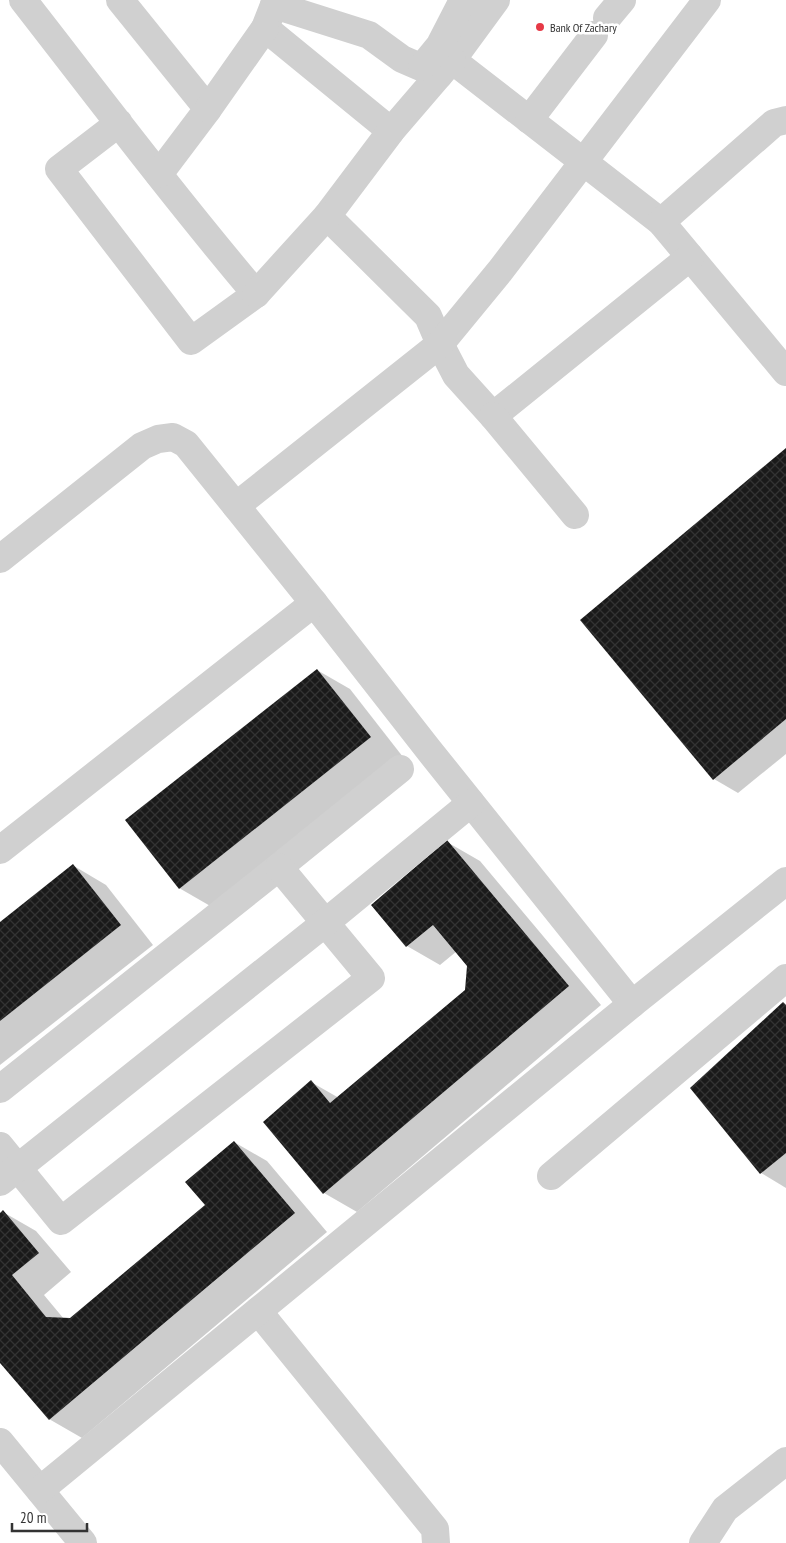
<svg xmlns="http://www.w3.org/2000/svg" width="786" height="1543" viewBox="0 0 786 1543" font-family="'PT Sans Narrow',sans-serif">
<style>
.shadow{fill:#0003}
.building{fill:url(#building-cross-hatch)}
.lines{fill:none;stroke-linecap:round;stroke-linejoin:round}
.minor{stroke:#d0d0d0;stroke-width:28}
.poi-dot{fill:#e63946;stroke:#fff;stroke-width:2}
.labels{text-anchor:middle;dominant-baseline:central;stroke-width:5;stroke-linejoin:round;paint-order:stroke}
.poi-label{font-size:12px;fill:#333;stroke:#fff;text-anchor:start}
</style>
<defs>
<pattern id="building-cross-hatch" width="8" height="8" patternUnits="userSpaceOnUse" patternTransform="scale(1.25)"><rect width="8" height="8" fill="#1a1a1a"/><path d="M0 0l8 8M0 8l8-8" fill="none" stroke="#333"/></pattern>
</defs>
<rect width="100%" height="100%" fill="#fff"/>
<g class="shadow">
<polygon points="786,450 786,754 738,793 714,779"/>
<polygon points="317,670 350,689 403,757 212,907 179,888"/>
<polygon points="447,842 480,861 601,1005 357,1212 324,1193 311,1082 339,1098 466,990 469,966 457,951 440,965 407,946 372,906"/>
<polygon points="74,866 106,885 153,945 0,1065 0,924"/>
<polygon points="783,1003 786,1005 786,1188 761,1173 692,1088"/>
<polygon points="234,1142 267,1161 327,1232 82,1438 49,1419 0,1361 0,1215 3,1212 36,1231 71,1272 44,1295 64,1319 71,1319 207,1205"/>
</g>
<g class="building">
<polygon points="786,448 786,719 713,780 580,620"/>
<polygon points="317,669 371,737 179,889 125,820"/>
<polygon points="447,840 569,986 323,1194 263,1122 311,1080 330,1103 465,990 467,966 433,925 406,947 371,905"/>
<polygon points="73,864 121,925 0,1021 0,922"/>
<polygon points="783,1002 786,1005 786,1153 760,1174 690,1088"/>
<polygon points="234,1141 295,1213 49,1420 0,1363 0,1213 3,1210 39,1253 12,1275 46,1317 70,1318 205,1205 185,1182"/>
</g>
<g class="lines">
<g class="minor">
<path d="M23,0C100,99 175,198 256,294L191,341L59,169L119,123"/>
<polyline points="120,0 208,109 159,174"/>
<polyline points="276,0 265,28 391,131"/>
<polyline points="496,0 452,60 661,222 786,372"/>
<polyline points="274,5 369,35 402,59 439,75"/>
<polyline points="607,18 622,0"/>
<polyline points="452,60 391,131 327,216 428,316 440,344 456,375 493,416 690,257"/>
<polyline points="422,67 440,45 460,6 469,0"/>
<polyline points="208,109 265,28"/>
<polyline points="529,120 594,35"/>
<polyline points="661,222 774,123 786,120"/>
<polyline points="256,294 327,216"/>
<polyline points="493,416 575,515"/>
<polyline points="236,506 314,603 428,749 632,1004"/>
<polyline points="0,559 142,446 158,439 173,437 186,444 236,506 440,344 500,271 707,0"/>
<polyline points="0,850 314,603"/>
<polyline points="0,1089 279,867 400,769"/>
<polyline points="0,1146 61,1221 371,978 279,867"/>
<polyline points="551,1176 786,978"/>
<polyline points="0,1182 325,923 471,803"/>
<polyline points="258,1311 435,1529 436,1543"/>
<polyline points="0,1442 83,1543"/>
<polyline points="40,1490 632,1004 786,881"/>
<polyline points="703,1543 725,1509 786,1461"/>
</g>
</g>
<circle class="poi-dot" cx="540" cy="27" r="5"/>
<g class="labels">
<g class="poi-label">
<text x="550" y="27">Bank Of Zachary</text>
</g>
</g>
<path d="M12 1523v8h75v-8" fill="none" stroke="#333333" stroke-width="2.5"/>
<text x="20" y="1523" font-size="15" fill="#333333" stroke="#ffffff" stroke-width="4" paint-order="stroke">20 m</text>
</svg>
